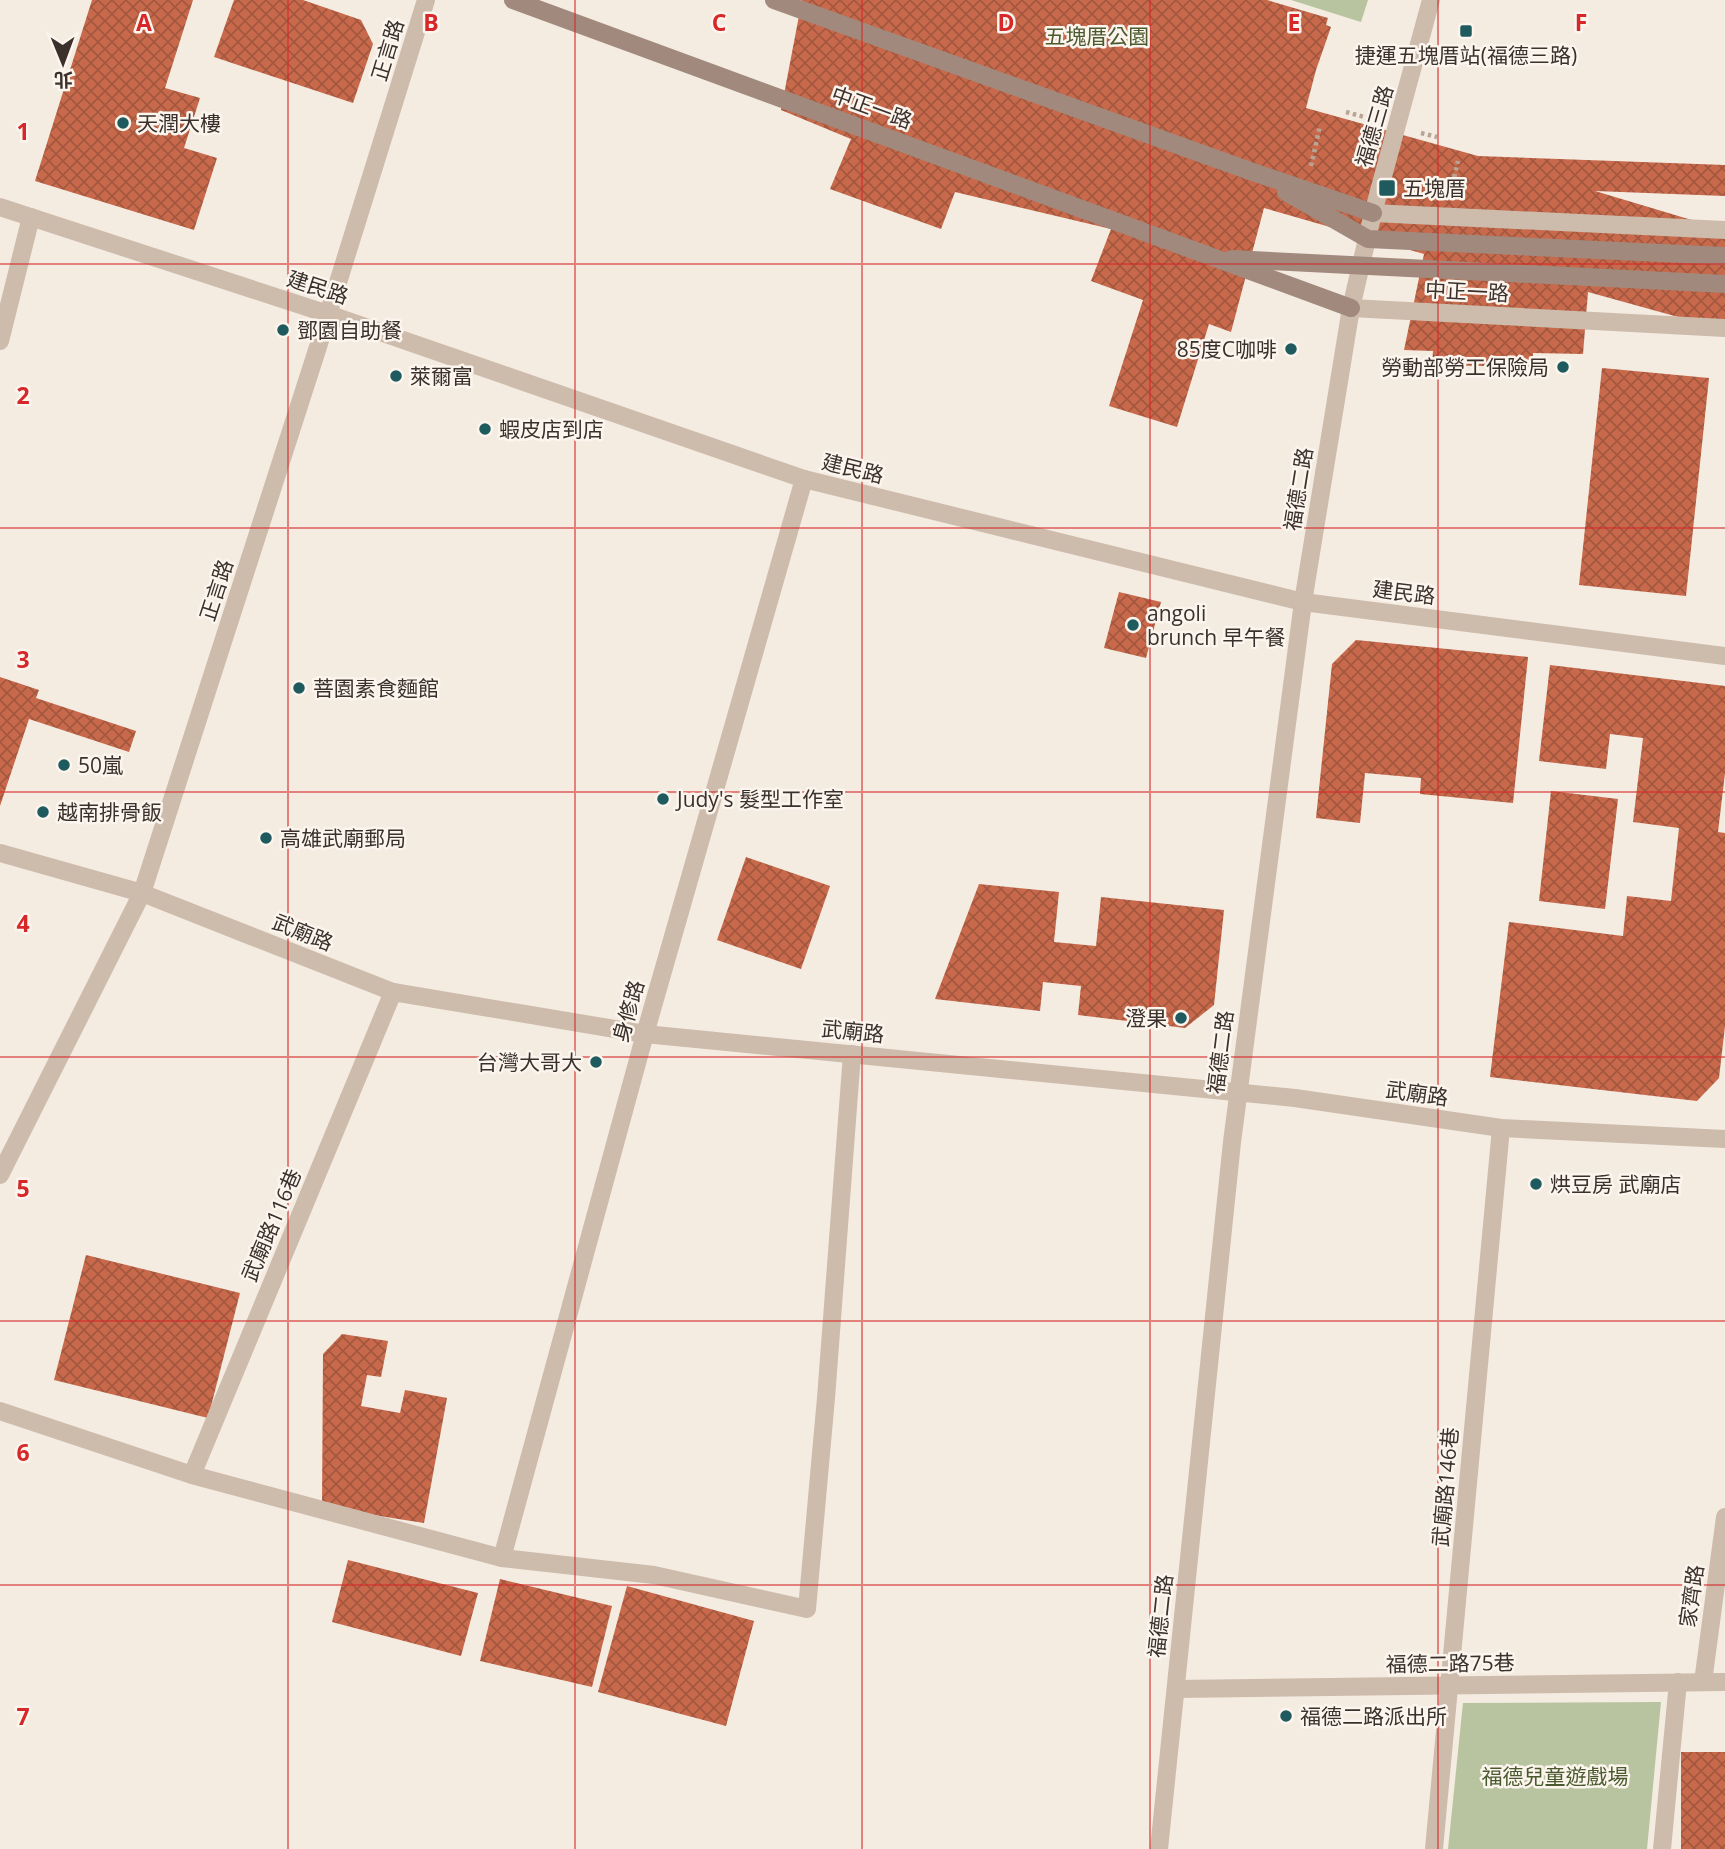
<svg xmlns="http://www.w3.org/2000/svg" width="1725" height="1849" viewBox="0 0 1725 1849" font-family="'Open Sans','Noto Sans TC',sans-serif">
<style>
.park{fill:#b8c4a0}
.building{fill:url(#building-cross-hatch)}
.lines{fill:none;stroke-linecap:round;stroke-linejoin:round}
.path{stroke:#b9a596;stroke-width:4.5;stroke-dasharray:3.5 3.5;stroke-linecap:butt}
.street{stroke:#cdbbac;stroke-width:18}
.secondary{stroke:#a18a7d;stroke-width:18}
.grid{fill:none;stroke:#d62828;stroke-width:2;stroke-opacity:0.55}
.poi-dot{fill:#1f5a5e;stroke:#fbf5ee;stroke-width:2.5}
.labels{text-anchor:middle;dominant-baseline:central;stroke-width:5;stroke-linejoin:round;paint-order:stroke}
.park-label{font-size:21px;fill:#4a5a2e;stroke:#fbf5ee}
.street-label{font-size:21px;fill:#3b302b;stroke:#fbf5ee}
.poi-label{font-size:21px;fill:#3b302b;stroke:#fbf5ee;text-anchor:start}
.grid-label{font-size:23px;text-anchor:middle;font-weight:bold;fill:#d62828;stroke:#fbf5ee;stroke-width:5;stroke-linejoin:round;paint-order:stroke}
</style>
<defs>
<pattern id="building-cross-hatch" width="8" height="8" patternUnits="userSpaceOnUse" patternTransform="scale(1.75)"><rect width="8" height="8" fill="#c8694b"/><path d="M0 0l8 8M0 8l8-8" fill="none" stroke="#a4573f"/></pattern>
</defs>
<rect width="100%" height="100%" fill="#f4ebe1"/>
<g class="park">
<polygon points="1291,0 1368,0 1361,22"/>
<polygon points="1661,1702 1647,1849 1448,1849 1463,1703"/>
</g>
<g class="building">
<polygon points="92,0 193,0 165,88 200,98 184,148 217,158 194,230 35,181"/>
<polygon points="234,0 303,0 361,20 373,44 353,103 214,57"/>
<polygon points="802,0 1267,0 1328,18 1326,25 1331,27 1316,70 1306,108 1478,156 1725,165 1725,196 1595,191 1725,230 1725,330 1588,292 1583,354 1533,353 1533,367 1432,365 1433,351 1404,350 1424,254 1264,208 1231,332 1209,324 1177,427 1109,406 1143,300 1091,281 1111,229 955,192 941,229 830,189 851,139 781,110"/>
<polygon points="1602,368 1709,378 1686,596 1579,585"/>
<polygon points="1119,592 1161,602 1146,658 1104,648"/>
<polygon points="1356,640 1528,657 1513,803 1420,794 1421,778 1365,773 1360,823 1316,818 1332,664"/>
<polygon points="1550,665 1725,686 1725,773 1718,832 1725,833 1725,1026 1719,1078 1697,1101 1490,1077 1509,922 1623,936 1627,896 1671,901 1679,828 1633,822 1643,738 1610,734 1606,769 1539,761"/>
<polygon points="0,677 39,690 36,698 136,731 129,752 29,719 0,806"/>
<polygon points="1551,791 1618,799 1605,909 1539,901"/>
<polygon points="746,857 830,886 801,969 717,940"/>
<polygon points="979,884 1059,892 1054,942 1096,946 1101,897 1224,910 1214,1005 1185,1028 1078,1015 1081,986 1043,982 1040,1011 935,999"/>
<polygon points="86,1255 240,1293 208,1418 54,1380"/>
<polygon points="342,1334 388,1341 381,1377 367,1375 361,1406 400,1413 405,1390 447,1398 424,1523 322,1507 323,1354"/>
<polygon points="348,1560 478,1593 461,1656 332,1622"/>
<polygon points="500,1579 612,1606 592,1687 480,1661"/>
<polygon points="627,1586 754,1621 726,1726 598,1692"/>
<rect x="1681" y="1752" width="44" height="97"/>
</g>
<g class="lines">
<g class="path">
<polyline points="1346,112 1372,119"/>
<polyline points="1421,133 1437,137"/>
<polyline points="1311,166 1320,126"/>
<polyline points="1451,191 1458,161"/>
</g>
<g class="street">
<polyline points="0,207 328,314 804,479 1303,602 1725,656"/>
<polyline points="1373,213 1725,230"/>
<polyline points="1351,308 1725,328"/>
<polyline points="0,341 31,217"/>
<polyline points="0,853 142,893 393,992 645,1034 1295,1098 1501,1128 1725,1139"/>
<polyline points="0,1175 142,893 317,350 426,0"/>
<polyline points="0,1411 192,1475 502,1558 654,1575 807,1609 826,1398 852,1054"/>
<polyline points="192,1475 393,992"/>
<polyline points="502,1558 645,1034 804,479"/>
<polyline points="1703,1682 1725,1517"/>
<polyline points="1176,1689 1725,1682"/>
<polyline points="1159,1849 1232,1142 1303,602 1351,308 1373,213 1431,0"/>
<polyline points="1434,1849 1501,1128"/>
<polyline points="1662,1849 1678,1682"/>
</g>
<g class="secondary">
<polyline points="513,0 1351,308"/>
<polyline points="774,0 1250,171 1373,213"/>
<polyline points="1286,192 1368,239 1725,256"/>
<polyline points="1232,259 1725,284"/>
</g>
</g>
<path class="grid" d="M288,0V1849M575,0V1849M862,0V1849M1150,0V1849M1438,0V1849M0,264H1725M0,528H1725M0,792H1725M0,1057H1725M0,1321H1725M0,1585H1725"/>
<g class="poi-dot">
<rect x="1459" y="24" width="14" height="14" rx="3.5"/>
<circle cx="123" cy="123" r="7"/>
<rect x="1378" y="179" width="18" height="18" rx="3.5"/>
<circle cx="283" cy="330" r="7"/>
<circle cx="1291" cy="349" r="7"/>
<circle cx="1563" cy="367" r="7"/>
<circle cx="396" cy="376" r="7"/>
<circle cx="485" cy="429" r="7"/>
<circle cx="1133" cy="625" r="7"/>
<circle cx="299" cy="688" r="7"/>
<circle cx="64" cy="765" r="7"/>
<circle cx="663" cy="799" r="7"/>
<circle cx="43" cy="812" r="7"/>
<circle cx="266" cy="838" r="7"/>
<circle cx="1181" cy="1018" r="7"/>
<circle cx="596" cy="1062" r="7"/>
<circle cx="1536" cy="1184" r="7"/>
<circle cx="1286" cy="1716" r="7"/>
</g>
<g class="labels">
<g class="park-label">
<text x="1097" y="36">五塊厝公園</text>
<text x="1555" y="1776">福德兒童遊戲場</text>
</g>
<g class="street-label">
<text transform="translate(387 50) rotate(-73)">正言路</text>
<text transform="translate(872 107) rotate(20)">中正一路</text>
<text transform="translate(1374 126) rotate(-74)">福德三路</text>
<text transform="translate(318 287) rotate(18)">建民路</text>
<text transform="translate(1467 291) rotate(3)">中正一路</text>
<text transform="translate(853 468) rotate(14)">建民路</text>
<text transform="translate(1298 489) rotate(-81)">福德二路</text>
<text transform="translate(216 590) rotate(-72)">正言路</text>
<text transform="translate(1404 592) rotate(7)">建民路</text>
<text transform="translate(303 932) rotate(22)">武廟路</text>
<text transform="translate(628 1011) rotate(-74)">身修路</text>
<text transform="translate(853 1031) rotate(6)">武廟路</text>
<text transform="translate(1220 1052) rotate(-83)">福德二路</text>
<text transform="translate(1417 1093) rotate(8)">武廟路</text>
<text transform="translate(271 1225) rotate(-67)">武廟路116巷</text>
<text transform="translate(1445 1487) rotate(-85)">武廟路146巷</text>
<text transform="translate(1691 1596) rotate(-82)">家齊路</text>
<text transform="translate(1160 1616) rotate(-84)">福德二路</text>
<text transform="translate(1450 1663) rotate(-1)">福德二路75巷</text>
</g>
<g class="poi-label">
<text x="1466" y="55" text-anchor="middle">捷運五塊厝站(福德三路)</text>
<text x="137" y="123">天潤大樓</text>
<text x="1403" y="188">五塊厝</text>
<text x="297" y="330">鄧園自助餐</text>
<text x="1277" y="349" text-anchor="end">85度C咖啡</text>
<text x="1549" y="367" text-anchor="end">勞動部勞工保險局</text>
<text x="410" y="376">萊爾富</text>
<text x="499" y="429">蝦皮店到店</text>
<text x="1147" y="613">angoli<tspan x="1147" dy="24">brunch 早午餐</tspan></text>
<text x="313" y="688">菩園素食麵館</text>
<text x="78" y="765">50嵐</text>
<text x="677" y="799">Judy's 髮型工作室</text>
<text x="57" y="812">越南排骨飯</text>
<text x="280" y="838">高雄武廟郵局</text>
<text x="1167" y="1018" text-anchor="end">澄果</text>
<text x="582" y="1062" text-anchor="end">台灣大哥大</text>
<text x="1550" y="1184">烘豆房 武廟店</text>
<text x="1300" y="1716">福德二路派出所</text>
</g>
</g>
<g class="grid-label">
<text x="144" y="31">A</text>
<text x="431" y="31">B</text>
<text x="719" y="31">C</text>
<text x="1006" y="31">D</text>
<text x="1294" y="31">E</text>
<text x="1581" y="31">F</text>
<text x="23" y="140">1</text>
<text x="23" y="404">2</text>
<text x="23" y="668">3</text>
<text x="23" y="932">4</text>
<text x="23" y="1197">5</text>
<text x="23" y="1461">6</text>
<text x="23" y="1725">7</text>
</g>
<g transform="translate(63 63) rotate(179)" stroke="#fbf5ee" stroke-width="5" paint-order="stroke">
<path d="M0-5L12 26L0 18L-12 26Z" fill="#3b302b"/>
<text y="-10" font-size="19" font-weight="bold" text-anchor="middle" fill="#3b302b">北</text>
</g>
</svg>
